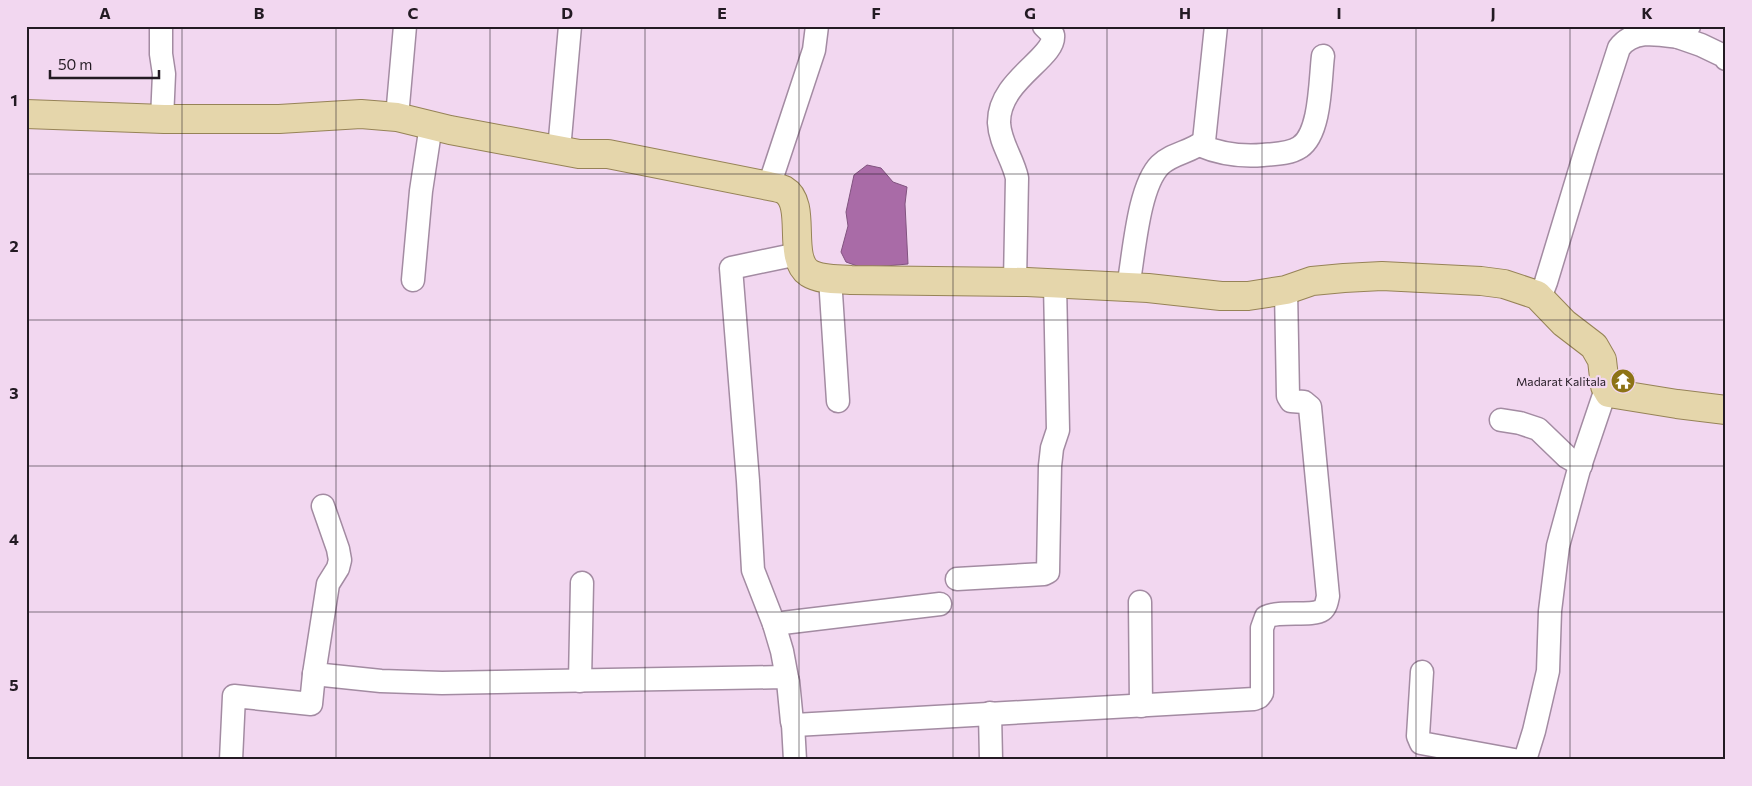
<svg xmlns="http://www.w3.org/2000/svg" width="1752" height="786" viewBox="0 0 1752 786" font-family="Commissioner,sans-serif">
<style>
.water{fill:#a96ba7;stroke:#81537f}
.shadow{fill:#0003}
.building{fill:#dd9cdb;stroke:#a890a7}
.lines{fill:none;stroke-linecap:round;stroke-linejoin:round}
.minor-casing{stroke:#a38ba2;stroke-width:25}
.major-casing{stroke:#968357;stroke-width:30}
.minor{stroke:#fff;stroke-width:22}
.major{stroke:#e5d6ab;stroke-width:28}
.grid{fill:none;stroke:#231a23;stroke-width:1;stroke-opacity:0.55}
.labels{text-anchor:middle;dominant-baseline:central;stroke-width:4.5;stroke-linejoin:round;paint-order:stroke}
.poi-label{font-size:12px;fill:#231a23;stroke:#f2d7f0;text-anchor:end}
.neatline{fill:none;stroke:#231a23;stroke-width:2}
.grid-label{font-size:16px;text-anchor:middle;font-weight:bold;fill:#231a23}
</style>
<rect width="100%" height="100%" fill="#f2d7f0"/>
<polygon class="water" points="867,165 881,168 893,182 907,187 905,204 908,264 863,268 846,262 841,252 848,226 846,212 854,175"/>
<polygon class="shadow" points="1620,374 1632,381 1627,385 1616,383 1615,378"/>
<polygon class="building" points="1619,372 1633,373 1633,381 1620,379"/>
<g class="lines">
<defs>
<g id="minor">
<polyline points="161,26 161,54 164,74 162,119"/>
<polyline points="1678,37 1701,45 1724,56 1726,59"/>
<polyline points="397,117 405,26"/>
<path d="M1199,145C1220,154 1240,157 1263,155C1274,154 1290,154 1300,147C1321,133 1320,80 1323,56"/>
<polyline points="559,150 570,26"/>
<polyline points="769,186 814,50 817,26"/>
<polyline points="830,278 838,401"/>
<polyline points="413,280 421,191 431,125"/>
<path d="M1015,282L1017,178C1013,159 1000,143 999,123C998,80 1056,58 1053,35L1044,26"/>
<path d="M1128,287C1134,255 1138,187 1160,165C1172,153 1192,152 1204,141L1216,26"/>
<path d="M1540,298L1546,282L1586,150L1619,48C1633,29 1657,34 1678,37L1689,26"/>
<polyline points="1501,420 1520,423 1538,429 1567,457 1581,465"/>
<path d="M323,506L338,549L340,560L338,568L328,584L314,674L381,681L442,683L784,677L788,681L792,722L795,725L1254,699L1259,697L1262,693V628L1266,617C1280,610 1312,617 1322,610C1326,607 1327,601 1328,596L1310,407L1304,402L1291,401L1288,396L1286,290"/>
<polyline points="957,579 1044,574 1048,572 1050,466 1052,448 1058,430 1055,284"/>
<polyline points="1140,602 1141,706"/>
<polyline points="774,624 940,604"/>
<polyline points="1422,672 1418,736 1421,743 1514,760"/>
<polyline points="787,678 782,651 774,624 753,570 748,481 731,268 798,254"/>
<polyline points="580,681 582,583"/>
<polyline points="990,713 991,760"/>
<polyline points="793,724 795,760"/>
<polyline points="231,760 234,696 311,704 314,674"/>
<polyline points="1525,760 1534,731 1548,671 1550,611 1558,546 1579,469 1606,389"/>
</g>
<path id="major" d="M26,114L164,119H279L361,114L397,117L450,130L579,154H608L769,186C773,187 780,188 784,190C808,204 786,257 809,273C820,280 838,279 851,280L1027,282L1148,288L1221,296H1248L1286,290L1312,281L1344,278L1382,276L1481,281L1504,284L1537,295L1564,323L1594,346L1602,360L1605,386L1609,393L1677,404L1726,410"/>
</defs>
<use href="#minor" class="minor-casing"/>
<use href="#major" class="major-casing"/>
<use href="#minor" class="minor"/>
<use href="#major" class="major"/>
</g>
<path class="grid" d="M182,26V760M336,26V760M490,26V760M645,26V760M799,26V760M953,26V760M1107,26V760M1262,26V760M1416,26V760M1570,26V760M26,174H1726M26,320H1726M26,466H1726M26,612H1726"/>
<defs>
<symbol id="temple-disc" viewBox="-11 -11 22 22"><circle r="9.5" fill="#8d7316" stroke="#f2d7f0"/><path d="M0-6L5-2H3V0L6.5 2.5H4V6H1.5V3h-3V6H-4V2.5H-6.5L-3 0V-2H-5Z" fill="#fff"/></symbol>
</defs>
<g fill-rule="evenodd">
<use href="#temple-disc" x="1609" y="367" width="28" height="28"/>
</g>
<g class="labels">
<g class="poi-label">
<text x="1606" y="381">Madarat Kalitala</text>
</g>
</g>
<rect width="1752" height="786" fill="none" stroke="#f2d7f0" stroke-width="55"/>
<path d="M50 70v8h109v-8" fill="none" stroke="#231a23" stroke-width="2.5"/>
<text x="58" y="70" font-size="15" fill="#231a23" stroke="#f2d7f0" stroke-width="4" paint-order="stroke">50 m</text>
<rect x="28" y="28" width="1696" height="730" class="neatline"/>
<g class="grid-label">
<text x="105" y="19">A</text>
<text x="259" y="19">B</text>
<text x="413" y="19">C</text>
<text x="567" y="19">D</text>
<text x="722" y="19">E</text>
<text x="876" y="19">F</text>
<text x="1030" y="19">G</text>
<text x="1185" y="19">H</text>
<text x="1339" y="19">I</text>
<text x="1493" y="19">J</text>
<text x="1647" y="19">K</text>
<text x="14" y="106">1</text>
<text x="14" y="252">2</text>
<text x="14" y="399">3</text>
<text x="14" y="545">4</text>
<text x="14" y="691">5</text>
</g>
</svg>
